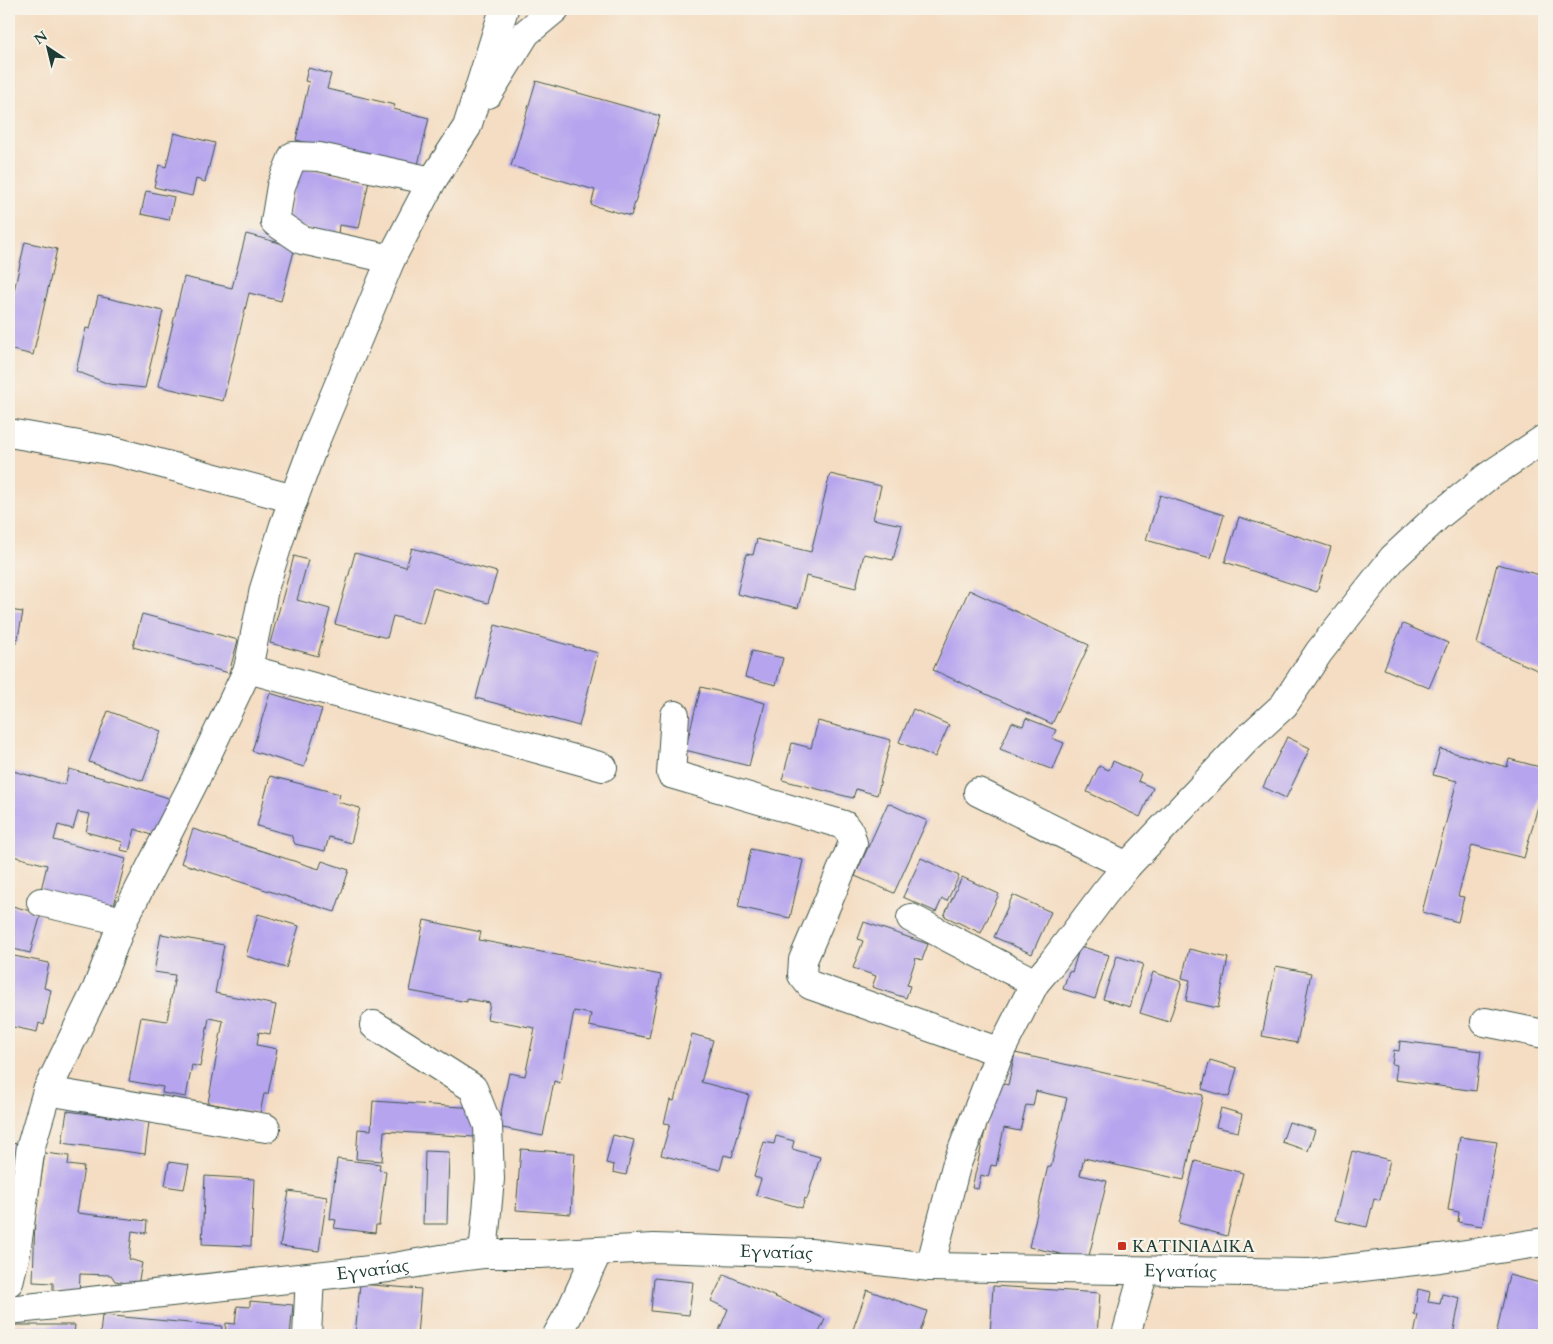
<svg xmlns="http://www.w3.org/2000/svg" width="1553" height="1344" viewBox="0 0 1553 1344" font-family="Cardo,serif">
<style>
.building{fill:#b6a5ee}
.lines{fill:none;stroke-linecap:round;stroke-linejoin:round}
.minor-casing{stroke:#3f5549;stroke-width:30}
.minor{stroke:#fff;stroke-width:28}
.poi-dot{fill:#c8321e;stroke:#f7f3e8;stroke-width:2}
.labels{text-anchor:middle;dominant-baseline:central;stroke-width:4.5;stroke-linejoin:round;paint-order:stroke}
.poi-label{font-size:18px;fill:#1f3d34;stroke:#f7f3e8;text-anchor:start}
.street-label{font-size:18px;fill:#1f3d34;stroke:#f7f3e8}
</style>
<rect width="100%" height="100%" fill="#f7f3e8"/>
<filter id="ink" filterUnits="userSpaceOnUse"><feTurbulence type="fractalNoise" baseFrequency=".02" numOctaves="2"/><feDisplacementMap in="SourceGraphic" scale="10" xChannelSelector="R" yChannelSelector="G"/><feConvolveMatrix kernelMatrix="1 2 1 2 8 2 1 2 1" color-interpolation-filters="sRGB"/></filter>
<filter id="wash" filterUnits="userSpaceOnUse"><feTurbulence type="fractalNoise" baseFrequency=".0096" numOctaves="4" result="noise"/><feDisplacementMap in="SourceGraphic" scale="20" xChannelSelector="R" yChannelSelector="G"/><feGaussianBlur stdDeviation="1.12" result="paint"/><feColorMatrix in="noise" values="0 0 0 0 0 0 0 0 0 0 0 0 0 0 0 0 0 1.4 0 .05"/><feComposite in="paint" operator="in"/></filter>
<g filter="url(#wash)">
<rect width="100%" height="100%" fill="#f4ddc2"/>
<g id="blocks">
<g class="building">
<polygon points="308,68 331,74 327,89 395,105 393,109 429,118 417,169 296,140 309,82 305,81"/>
<polygon points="536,81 660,116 631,216 591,205 595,190 511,166"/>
<polygon points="174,133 215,143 205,182 196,179 192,196 154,187 159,165 166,167"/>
<polygon points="298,167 369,181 359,228 339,225 338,234 287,224"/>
<polygon points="146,191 174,197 169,220 141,214"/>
<polygon points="246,234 295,247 281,301 249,293 223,401 158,386 184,277 232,288"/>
<polygon points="25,242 57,249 33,355 9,349 9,313"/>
<polygon points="98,296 163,311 145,388 109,384 76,371 86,328 90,329"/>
<polygon points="830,474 881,486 873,519 902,525 893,560 864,554 856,588 806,576 798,608 737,594 746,554 753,555 757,539 811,552"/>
<polygon points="1160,495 1224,515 1211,558 1146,540"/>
<polygon points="1239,517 1331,547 1317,592 1225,562"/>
<polygon points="412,548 497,572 488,603 433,588 423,624 393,616 387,638 335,624 355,553 406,567"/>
<polygon points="294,556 308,560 297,600 330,609 318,656 270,643"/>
<polygon points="1497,564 1544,576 1544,673 1477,644"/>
<polygon points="969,590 1089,645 1052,724 933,670"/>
<polygon points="9,610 23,612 17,643 9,642"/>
<polygon points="142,614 238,640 229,673 133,647"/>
<polygon points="1403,624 1448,643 1429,688 1384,669"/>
<polygon points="495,625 598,653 579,726 476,698"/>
<polygon points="752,651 783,658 776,685 745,677"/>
<polygon points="701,687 765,703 749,766 685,750"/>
<polygon points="270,693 322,709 304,767 252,751"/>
<polygon points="913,709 949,725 935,757 899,742"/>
<polygon points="108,711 161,731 143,781 89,762"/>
<polygon points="1026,718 1056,730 1052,738 1064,743 1053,770 1000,749 1012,722 1023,726"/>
<polygon points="818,721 891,740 877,795 856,789 853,798 782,780 792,743 811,748"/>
<polygon points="1287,737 1310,748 1286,798 1263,787"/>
<polygon points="1440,749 1507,767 1509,759 1544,768 1544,784 1524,858 1472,845 1458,896 1464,897 1458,922 1422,912 1457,781 1433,775"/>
<polygon points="1113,761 1141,774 1138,781 1153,788 1140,817 1087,792 1099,766 1109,770"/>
<polygon points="69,769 129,785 180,802 156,837 135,829 129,852 121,850 123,842 86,832 90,814 78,812 73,829 58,825 54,840 126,859 112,913 40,894 47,865 9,855 9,770 65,785"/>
<polygon points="270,776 340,794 338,802 360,808 351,843 329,837 325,851 295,844 291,835 257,826"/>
<polygon points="888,803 927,821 894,893 855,876"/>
<polygon points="193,829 319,869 322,861 349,870 335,912 181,863"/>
<polygon points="751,849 803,860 790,918 738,907"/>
<polygon points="921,858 959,876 947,901 942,899 936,912 903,897"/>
<polygon points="962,877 999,894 981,933 944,916"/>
<polygon points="1013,895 1051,912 1032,954 994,937"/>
<polygon points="9,905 41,914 30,953 9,948"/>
<polygon points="258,914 299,926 286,968 246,956"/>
<polygon points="424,920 481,932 479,940 661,975 649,1038 589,1026 591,1014 574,1011 560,1083 554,1081 543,1136 498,1127 509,1073 525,1076 535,1028 487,1019 490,1003 467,999 467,1002 410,991"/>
<polygon points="864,922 928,944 922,960 916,958 907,985 910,986 906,998 872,987 876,976 853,968 863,941 858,939"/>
<polygon points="161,934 224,945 215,993 276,1005 270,1034 259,1032 257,1045 277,1049 268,1094 264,1094 260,1113 208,1103 223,1021 209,1018 200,1067 192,1065 186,1097 162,1093 163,1087 129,1081 141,1017 167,1021 175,975 154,972"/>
<polygon points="1080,946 1109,955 1095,999 1063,989 1069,971 1072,972"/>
<polygon points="1189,949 1228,958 1218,1008 1186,1001 1190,980 1182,978"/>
<polygon points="9,955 49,963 44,988 51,990 44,1025 39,1023 37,1032 9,1026"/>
<polygon points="1117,956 1143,964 1130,1007 1103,999"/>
<polygon points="1276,966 1311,973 1297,1043 1262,1036"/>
<polygon points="1153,972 1182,982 1169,1022 1140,1013"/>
<polygon points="692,1034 713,1040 701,1082 749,1095 732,1157 724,1155 720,1170 661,1155 670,1124 664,1123 670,1100 674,1101"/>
<polygon points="1400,1041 1481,1051 1476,1091 1395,1080 1397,1065 1392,1064 1394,1050 1399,1051"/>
<polygon points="1015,1053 1203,1095 1184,1180 1084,1158 1080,1175 1107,1181 1088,1260 1029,1247 1048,1166 1051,1167 1067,1098 1036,1091 1033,1106 1026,1105 1020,1131 1004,1128 996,1166 991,1165 988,1177 981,1175 978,1189 972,1188 996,1082 1008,1085"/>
<polygon points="1210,1060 1237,1068 1229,1097 1202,1089"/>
<polygon points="373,1101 476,1108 474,1137 384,1131 382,1161 356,1159 358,1129 371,1130"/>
<polygon points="1221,1108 1242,1114 1238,1132 1216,1127"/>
<polygon points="67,1111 149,1122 145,1154 62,1143"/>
<polygon points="1289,1122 1315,1130 1308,1151 1282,1142"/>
<polygon points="613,1135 634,1140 626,1175 613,1172 614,1165 606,1163"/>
<polygon points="776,1136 794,1141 792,1149 820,1157 807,1199 805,1198 802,1208 756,1195 761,1179 754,1177 764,1142 774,1144"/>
<polygon points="1460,1137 1497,1142 1482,1226 1458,1222 1459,1212 1448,1210"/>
<polygon points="9,1143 19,1144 14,1180 9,1179"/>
<polygon points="521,1149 575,1153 571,1214 516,1210"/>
<polygon points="425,1151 449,1152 447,1224 423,1224"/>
<polygon points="1352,1151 1390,1160 1380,1200 1374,1199 1367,1227 1335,1220"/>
<polygon points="45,1153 69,1156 68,1165 84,1167 77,1213 147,1221 146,1233 132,1231 129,1259 142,1263 138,1285 115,1281 111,1275 80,1274 79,1295 53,1294 53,1283 33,1282 35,1217"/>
<polygon points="337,1159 380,1164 379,1170 386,1171 379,1225 376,1225 375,1233 334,1228 336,1220 330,1219"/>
<polygon points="1195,1161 1243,1173 1227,1236 1179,1223"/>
<polygon points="169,1162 189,1165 184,1189 165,1186"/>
<polygon points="205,1176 254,1179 251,1246 202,1244"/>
<polygon points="289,1191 327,1197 319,1251 280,1246"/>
<polygon points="724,1274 825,1319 818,1335 717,1335 728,1309 711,1301"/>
<polygon points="1509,1275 1544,1284 1544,1335 1496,1335"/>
<polygon points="654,1278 693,1282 689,1315 651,1311"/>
<polygon points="360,1284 421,1289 417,1335 355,1335"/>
<polygon points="993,1286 1100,1293 1097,1335 990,1335"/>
<polygon points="1418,1289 1430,1292 1428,1302 1440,1304 1442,1294 1460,1298 1453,1335 1414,1335 1418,1315 1414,1314"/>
<polygon points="867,1290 927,1311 919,1335 851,1335"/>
<polygon points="250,1301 293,1305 290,1335 225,1335 226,1323 235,1324 237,1306 250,1307"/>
<polygon points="102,1315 222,1326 221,1335 100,1335"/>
<polygon points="9,1325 75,1325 74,1335 9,1335"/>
</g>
</g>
</g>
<g filter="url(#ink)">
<use href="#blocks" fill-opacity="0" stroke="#3f5549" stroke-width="1"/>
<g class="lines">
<defs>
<g id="minor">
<polyline points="488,94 526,33 555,9"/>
<polyline points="391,259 302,240 275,222 281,186 293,156 319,157 432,181"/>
<polyline points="9,433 114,451 294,499"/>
<polyline points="248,669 603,767"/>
<polyline points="675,715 671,774 844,825 850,833 853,843 803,960 802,975 810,985 1000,1052"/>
<polyline points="978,792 1127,866"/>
<polyline points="41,902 123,921"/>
<polyline points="911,918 1035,983"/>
<polyline points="1485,1022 1544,1034"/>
<polyline points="374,1025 473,1088 488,1126 490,1179 483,1254"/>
<polyline points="47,1091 266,1128"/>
<polyline points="930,1267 956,1166 1000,1052 1035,983 1052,963 1104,894 1127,866 1247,739 1284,705 1319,652 1393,558 1438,516 1487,477 1544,439"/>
<polyline points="9,1282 16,1253 31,1146 47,1091 97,988 123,921 195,780 248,669 264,589 284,525 314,444 391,259 432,181 467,127 504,9"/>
<path id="s1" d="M9,1310L388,1268L441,1259L483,1254H539L654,1248L810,1253L930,1267L1310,1273L1440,1258L1544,1242"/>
<polyline points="307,1335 310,1277"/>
<polyline points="557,1335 570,1312 598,1251"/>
<polyline points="1126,1335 1144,1271"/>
</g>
</defs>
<use href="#minor" class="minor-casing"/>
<use href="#minor" class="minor"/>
</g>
</g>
<rect class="poi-dot" x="1117" y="1241" width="10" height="10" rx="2.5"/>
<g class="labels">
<g class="poi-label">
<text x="1132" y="1246">ΚΑΤΙΝΙΑΔΙΚΑ</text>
</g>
<g class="street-label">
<text stroke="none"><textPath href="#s1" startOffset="771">Εγνατίας</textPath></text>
<text stroke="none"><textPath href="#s1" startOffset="366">Εγνατίας</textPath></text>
<text stroke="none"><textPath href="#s1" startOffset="1176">Εγνατίας</textPath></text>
</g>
</g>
<rect width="1553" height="1344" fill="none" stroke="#f7f3e8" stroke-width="30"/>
<g transform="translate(48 48) rotate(325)" stroke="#f7f3e8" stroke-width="4" paint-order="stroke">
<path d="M0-4L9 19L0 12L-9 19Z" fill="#1f3d34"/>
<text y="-8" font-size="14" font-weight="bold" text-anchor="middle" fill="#1f3d34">N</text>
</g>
</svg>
